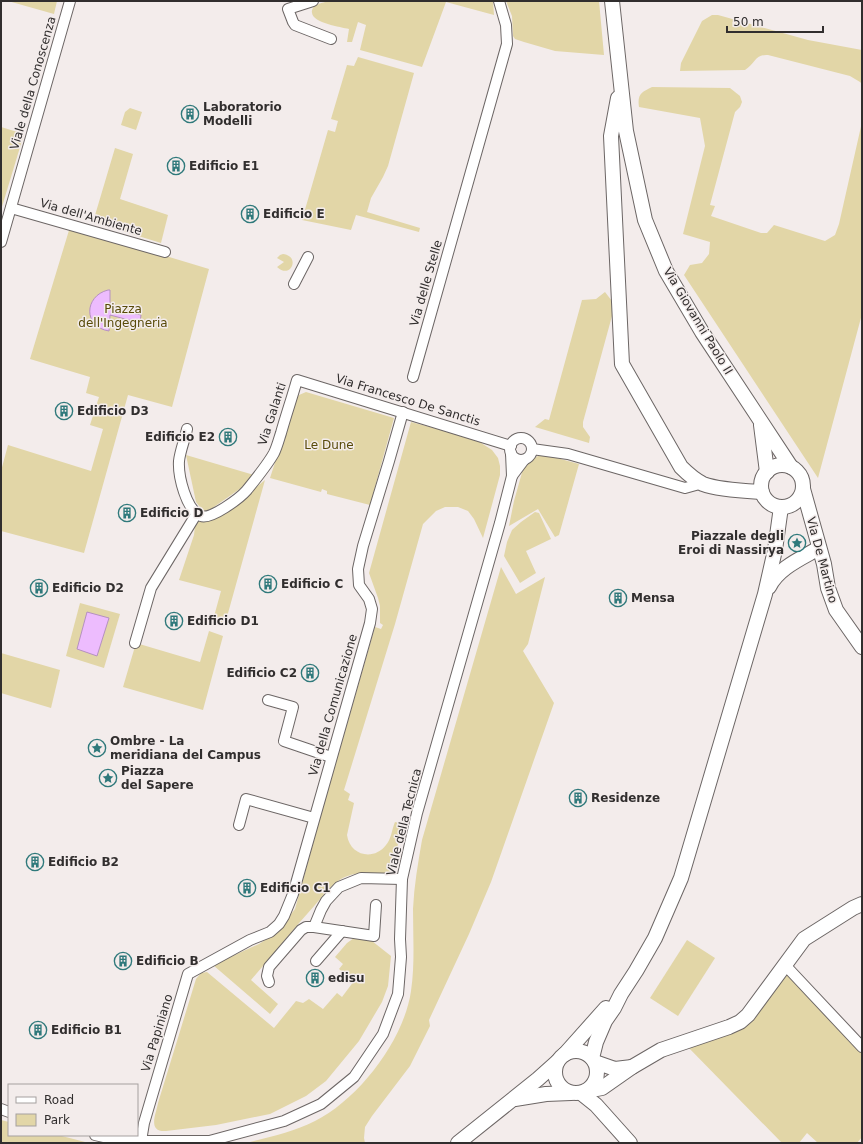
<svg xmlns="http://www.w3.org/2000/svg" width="863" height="1144" viewBox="0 0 863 1144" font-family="'DejaVu Sans',sans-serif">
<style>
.green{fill:#e2d6a7}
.water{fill:#edbcfe;stroke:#b591c0}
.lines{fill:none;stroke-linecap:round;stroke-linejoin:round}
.street-casing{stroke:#6c6665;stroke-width:12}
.secondary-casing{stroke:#6c6665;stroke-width:16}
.street{stroke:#fff;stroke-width:10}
.secondary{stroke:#fff;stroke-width:14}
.labels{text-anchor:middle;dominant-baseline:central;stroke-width:3;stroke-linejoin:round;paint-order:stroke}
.street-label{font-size:12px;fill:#312e2e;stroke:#f3eceb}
.poi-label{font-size:12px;font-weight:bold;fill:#312e2e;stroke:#f3eceb;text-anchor:start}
.park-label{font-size:12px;fill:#584a08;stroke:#f3eceb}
</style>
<rect width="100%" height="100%" fill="#f3eceb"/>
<g class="green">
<polygon points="8,1 57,1 54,14"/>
<path d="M329,1H493L494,15L446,2L422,67L360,50L366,25L358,22L352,42H347L349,29C341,27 313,23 312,13C311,4 323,3 329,1Z"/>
<polygon points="506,1 599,1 604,55 555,51 524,42 515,39 513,36 512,16"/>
<path d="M712,15H718L808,40L862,50V84L860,82L850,76L768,55C755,54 755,64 745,70L680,71L681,63L702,21Z"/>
<polygon points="358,57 414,73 388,166 383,177 371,198 367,212 420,228 419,232 356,215 351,230 302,220 328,130 335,132 338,121 331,119 347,65 354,66"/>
<path d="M652,87L730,88L740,96L742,102L740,107L735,112L710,205L715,206L711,216L761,233H767L774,225L825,241L835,235L839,224L862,122V314L818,478L684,275L690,265L702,263L709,254L710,242L683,234L705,146L700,118L639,107C637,94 642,92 652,87Z"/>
<polygon points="130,108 142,112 136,130 121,125 125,112"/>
<polygon points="1,127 24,134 1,210"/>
<polygon points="115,148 133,154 120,199 168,215 161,243 93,222"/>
<polygon points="70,227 209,269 172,407 128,395 84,553 1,531 1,471 8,445 91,471 103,429 90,425 99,397 86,393 90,377 30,359"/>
<path d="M283,254C301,256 291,280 277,267L284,262L277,258L280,255Z"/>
<polygon points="605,292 615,305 583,422 583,427 590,437 589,443 535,427 545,419 549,420 582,300 596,299"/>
<polygon points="306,392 394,418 370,505 327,494 327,491 322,489 321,492 270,478 296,398 299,395"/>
<path d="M411,422L475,439L492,450L498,458L500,466V475L483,538L474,519L468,511L458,507H445L436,511L423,524L395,624L344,790L350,794L348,800L354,803L347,835C350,856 374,861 386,845C391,840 392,829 395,822L402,824L392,873C376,874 356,870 341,879C331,885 323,896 315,905C293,929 273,955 251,980L278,1004L270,1014L213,965L259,944L277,932L295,909L321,815L375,627L381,629L383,625L380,623V606L378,598L369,573Z"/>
<polygon points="186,455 254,475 244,486 211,509 206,511 202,510 196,502"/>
<polygon points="546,455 579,464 559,535 555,537 538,509 509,526 514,501 523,469 530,461 538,456"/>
<polygon points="265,480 225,624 213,620 221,591 179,580 194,535 195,526 197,523 200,521 210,519 249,493"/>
<polygon points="535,512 539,513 551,539 526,551 536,573 520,583 504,556 507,542 512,530 521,522"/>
<path d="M501,567L516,594L545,577L528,644L523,651L554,703L491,882L469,934L429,1020L430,1026L410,1066L372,1116L365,1127L364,1138L365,1143H246C270,1137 293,1132 315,1121C359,1099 404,1040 411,991C415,964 413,936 413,909C414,886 418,863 422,840Z"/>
<polygon points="80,603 120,614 104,668 66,656"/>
<polygon points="209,631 223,636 203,710 123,687 136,643 200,662"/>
<polygon points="1,653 60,670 51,708 1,693"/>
<path d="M354,938L372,941L391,956L388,986L382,1002L359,1041L326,1081L306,1096L270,1114L216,1125L166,1131C147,1132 156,1114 158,1103L196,979L201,973L207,972L274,1028L296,1001L303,1003L309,999L323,1009L337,993L342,997L354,981L339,969L343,964L335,957L347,943Z"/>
<polygon points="687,940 715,958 678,1016 650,998"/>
<polygon points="788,964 862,1041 862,1137 857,1143 818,1143 807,1133 799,1143 782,1143 686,1045 737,1028"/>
<polygon points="1,1120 9,1122 9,1135 58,1135 89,1143 1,1143"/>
</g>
<g class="water">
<path d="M108,290H110V308L141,315L140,323L110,315L109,331C83,327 84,296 108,290Z"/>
<polygon points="87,612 109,618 97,656 77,649"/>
</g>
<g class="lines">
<defs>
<g id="street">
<polyline points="313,1 288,9 293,22 295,25 331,39"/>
<polyline points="11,208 165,252"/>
<polyline points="1,242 70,1"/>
<polyline points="294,284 308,257"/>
<polyline points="413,377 507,44 506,25 499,1"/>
<path d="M187,429C185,439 180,451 179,461C178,476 186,510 201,516C211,520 240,498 247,490C255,480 268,464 274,453C277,447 279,439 281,433C286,415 292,398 297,380L511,446"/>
<circle cx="521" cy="449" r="11"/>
<polyline points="532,449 568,454 685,488 703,483"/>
<polyline points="511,453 512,476 524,460"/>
<polyline points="135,643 151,588 197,513"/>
<polyline points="268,700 293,707 284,741 331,757"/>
<polyline points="239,825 246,799 314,818"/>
<polyline points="314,927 321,910 326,901 339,887 361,878 402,879"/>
<polyline points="316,961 342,931"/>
<polyline points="785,965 862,1047"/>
<polyline points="269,982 267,976 269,967 301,930 306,927 314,927 374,936 376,905"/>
<polyline points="1,1109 9,1112"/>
<polyline points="95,1135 117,1140 141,1141 208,1141"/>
<polyline points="141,1141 144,1123 188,974 250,940 270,932 279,924 284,916 293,894 370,623 372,609 369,599 359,585 358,569 363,546 389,461 403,412"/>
<polyline points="202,1143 284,1121 321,1104 354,1077 383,1034 398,994 401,957 400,939 402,879 417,813 500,523 512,476"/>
</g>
<g id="secondary">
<polyline points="612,1 626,131 645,220 666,271 702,332 791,467"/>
<path d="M618,98L611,136L622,364L681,467C687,473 695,480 703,484C719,490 745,491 762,492"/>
<polyline points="761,425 767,472"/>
<circle cx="782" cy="486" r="21"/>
<polyline points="803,489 824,564 828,588 836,610 862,647"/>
<path d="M769,587C778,568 802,558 819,548"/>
<circle cx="576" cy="1072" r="21"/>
<polyline points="565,1054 606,1008"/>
<polyline points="592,1058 596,1042 605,1021 614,1008 621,994 636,971 655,938 681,878 765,594 775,550 781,507"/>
<polyline points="595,1062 615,1069 632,1067"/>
<polyline points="586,1091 602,1088 632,1067 661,1050 729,1027 740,1022 748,1015 804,939 853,908 862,904"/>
<polyline points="581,1093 596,1105 630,1143"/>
<polyline points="515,1099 546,1094 571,1093"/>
<polyline points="458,1143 538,1079 557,1062"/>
</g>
</defs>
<use href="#street" class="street-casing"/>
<use href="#secondary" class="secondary-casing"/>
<use href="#street" class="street"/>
<use href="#secondary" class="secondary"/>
</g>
<defs>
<symbol id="building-ring" viewBox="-11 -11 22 22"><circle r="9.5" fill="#f3eceb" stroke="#2f797b" stroke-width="1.5"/><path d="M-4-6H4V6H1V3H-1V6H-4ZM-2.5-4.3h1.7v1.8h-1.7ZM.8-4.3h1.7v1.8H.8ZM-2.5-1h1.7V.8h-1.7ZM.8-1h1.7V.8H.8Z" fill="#2f797b"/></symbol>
<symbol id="sight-ring" viewBox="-11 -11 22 22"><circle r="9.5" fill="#f3eceb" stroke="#2f797b" stroke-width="1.5"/><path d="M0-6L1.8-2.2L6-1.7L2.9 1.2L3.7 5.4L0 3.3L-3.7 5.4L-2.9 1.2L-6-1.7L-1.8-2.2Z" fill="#2f797b"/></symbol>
</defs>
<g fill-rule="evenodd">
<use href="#building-ring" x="180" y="104" width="20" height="20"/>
<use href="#building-ring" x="166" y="156" width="20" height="20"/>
<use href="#building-ring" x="240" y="204" width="20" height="20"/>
<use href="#building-ring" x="54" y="401" width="20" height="20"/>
<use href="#building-ring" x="218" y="427" width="20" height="20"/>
<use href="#building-ring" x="117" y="503" width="20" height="20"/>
<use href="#sight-ring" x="787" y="533" width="20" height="20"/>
<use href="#building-ring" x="258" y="574" width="20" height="20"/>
<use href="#building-ring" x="29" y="578" width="20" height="20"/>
<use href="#building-ring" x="608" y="588" width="20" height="20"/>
<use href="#building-ring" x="164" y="611" width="20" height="20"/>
<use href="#building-ring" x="300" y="663" width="20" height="20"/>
<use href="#sight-ring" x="87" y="738" width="20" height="20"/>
<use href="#sight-ring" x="98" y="768" width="20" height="20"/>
<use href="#building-ring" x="568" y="788" width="20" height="20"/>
<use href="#building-ring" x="25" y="852" width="20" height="20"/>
<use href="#building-ring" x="237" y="878" width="20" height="20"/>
<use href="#building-ring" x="113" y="951" width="20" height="20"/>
<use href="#building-ring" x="305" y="968" width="20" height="20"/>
<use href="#building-ring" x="28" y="1020" width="20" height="20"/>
</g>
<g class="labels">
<g class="street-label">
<text transform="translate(33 83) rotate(-74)">Viale della Conoscenza</text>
<text transform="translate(91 217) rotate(16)">Via dell'Ambiente</text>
<text transform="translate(426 283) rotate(-74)">Via delle Stelle</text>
<text transform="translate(698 321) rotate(59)">Via Giovanni Paolo II</text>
<text transform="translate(408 400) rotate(17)">Via Francesco De Sanctis</text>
<text transform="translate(272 414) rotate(-72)">Via Galanti</text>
<text transform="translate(822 560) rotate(75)">Via De Martino</text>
<text transform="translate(333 705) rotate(-74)">Via della Comunicazione</text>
<text transform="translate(404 822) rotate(-76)">Viale della Tecnica</text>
<text transform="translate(157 1033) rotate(-73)">Via Papiniano</text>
</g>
<g class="poi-label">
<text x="203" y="107">Laboratorio<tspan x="203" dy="14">Modelli</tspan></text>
<text x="189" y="166">Edificio E1</text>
<text x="263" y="214">Edificio E</text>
<text x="77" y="411">Edificio D3</text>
<text x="215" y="437" text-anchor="end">Edificio E2</text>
<text x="140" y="513">Edificio D</text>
<text x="784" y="536" text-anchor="end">Piazzale degli<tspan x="784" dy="14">Eroi di Nassirya</tspan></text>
<text x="281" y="584">Edificio C</text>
<text x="52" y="588">Edificio D2</text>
<text x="631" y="598">Mensa</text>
<text x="187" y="621">Edificio D1</text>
<text x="297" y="673" text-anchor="end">Edificio C2</text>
<text x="110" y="741">Ombre - La<tspan x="110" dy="14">meridiana del Campus</tspan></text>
<text x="121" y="771">Piazza<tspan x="121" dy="14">del Sapere</tspan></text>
<text x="591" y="798">Residenze</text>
<text x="48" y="862">Edificio B2</text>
<text x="260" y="888">Edificio C1</text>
<text x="136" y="961">Edificio B</text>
<text x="328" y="978">edisu</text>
<text x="51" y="1030">Edificio B1</text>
</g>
<g class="park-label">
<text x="123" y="309">Piazza<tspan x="123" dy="14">dell'Ingegneria</tspan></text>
<text x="329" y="445">Le Dune</text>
</g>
</g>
<rect width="863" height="1144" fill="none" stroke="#312e2e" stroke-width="4"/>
<rect x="8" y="1084" width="130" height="52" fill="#f3eceb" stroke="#a5a09f"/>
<rect x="16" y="1097" width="20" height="6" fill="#ffffff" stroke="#a5a09f"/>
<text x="44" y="1104" font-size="12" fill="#312e2e">Road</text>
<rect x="16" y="1114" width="20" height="12" fill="#e2d6a7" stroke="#a5a09f"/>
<text x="44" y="1124" font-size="12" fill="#312e2e">Park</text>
<path d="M727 26v6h96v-6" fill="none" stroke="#312e2e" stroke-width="2"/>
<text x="733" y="26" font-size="12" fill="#312e2e" stroke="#f3eceb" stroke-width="3" paint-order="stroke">50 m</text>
</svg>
